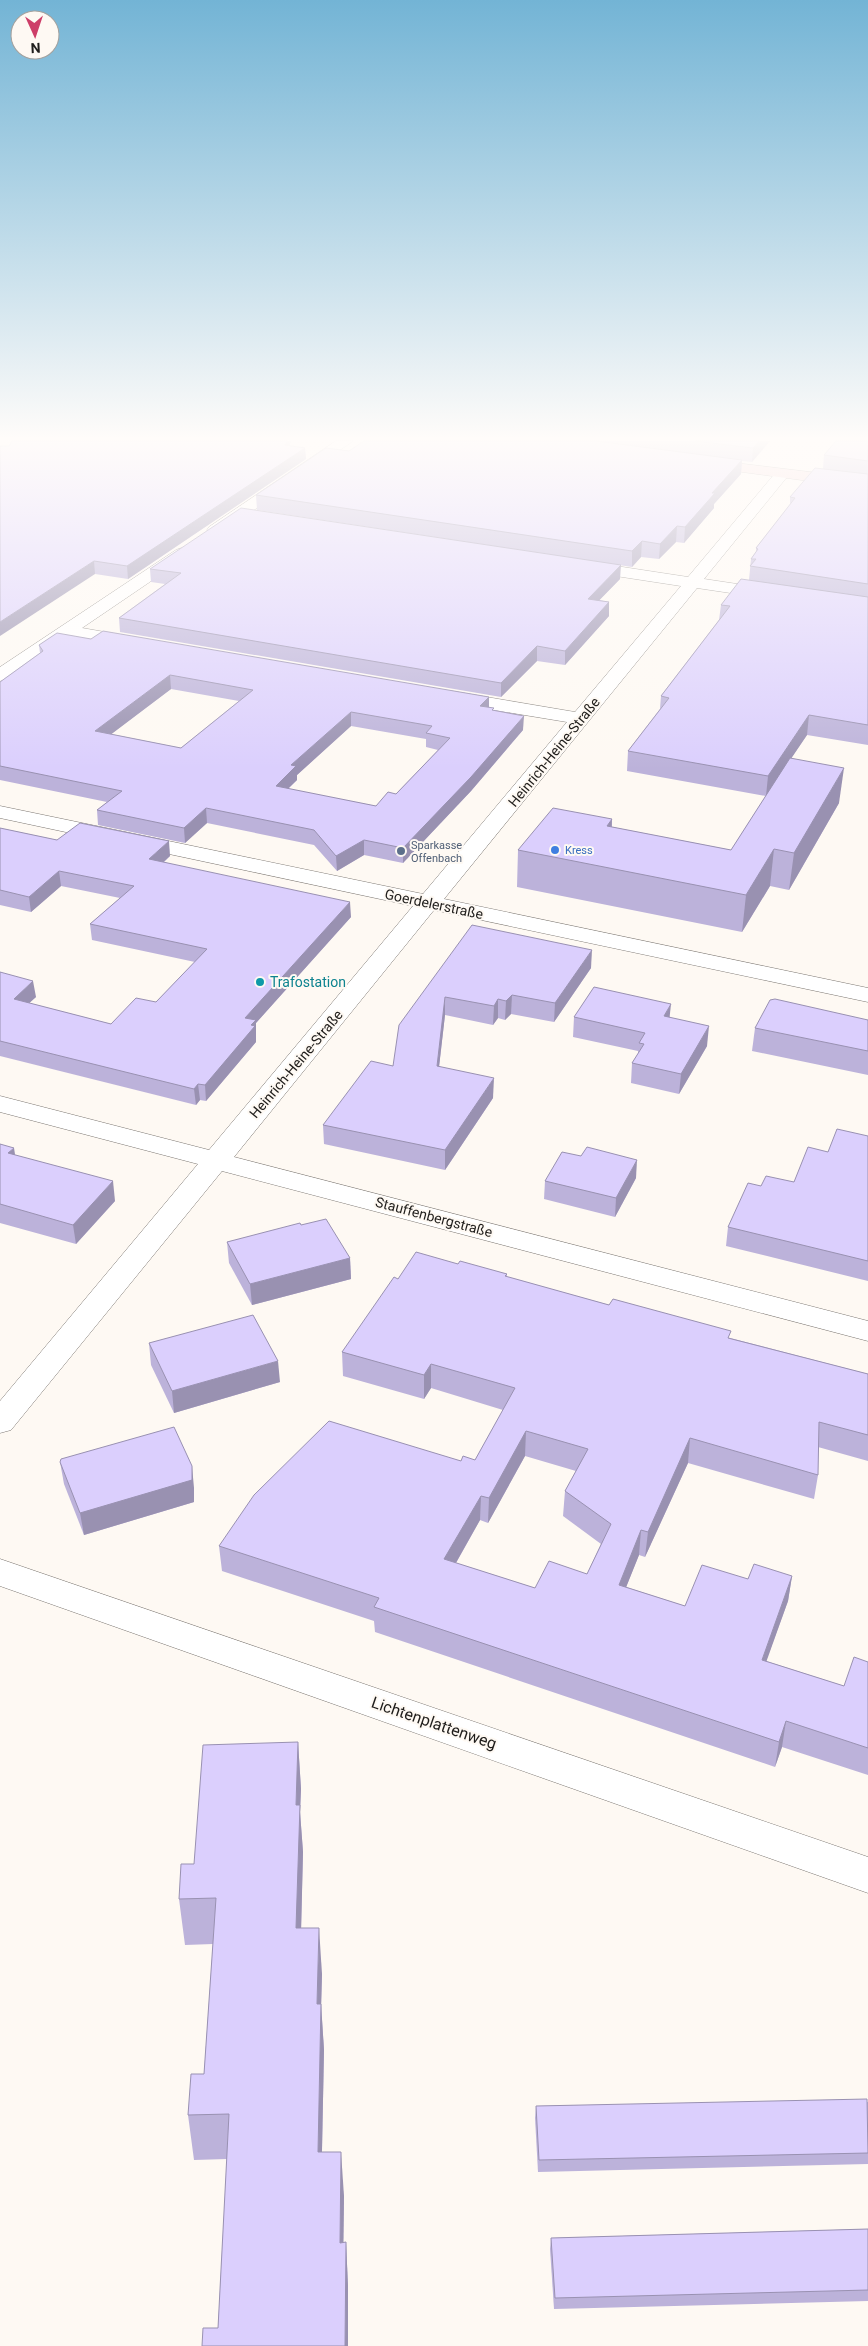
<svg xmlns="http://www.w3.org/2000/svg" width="868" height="2346" viewBox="0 0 868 2346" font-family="Roboto,sans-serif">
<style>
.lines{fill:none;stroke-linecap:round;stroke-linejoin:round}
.street-casing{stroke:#7c7772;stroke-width:1}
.secondary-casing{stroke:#7c7772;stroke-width:1}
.street{fill:#fff;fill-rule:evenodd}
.secondary{fill:#f3d0d2;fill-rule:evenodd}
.wall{fill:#bcb2da;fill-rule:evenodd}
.shaded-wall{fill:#9991b1}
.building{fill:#dbcffd;stroke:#9991b1;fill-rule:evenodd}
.shop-dot{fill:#3f7fe0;stroke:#fef9f3;stroke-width:2}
.service-dot{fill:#5c6f8a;stroke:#fef9f3;stroke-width:2}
.culture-dot{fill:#0f9aa8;stroke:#fef9f3;stroke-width:2}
.labels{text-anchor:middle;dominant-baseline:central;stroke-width:4;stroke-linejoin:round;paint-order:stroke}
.far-service-label{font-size:11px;fill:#4e5e75;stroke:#fef9f3;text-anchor:start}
.far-shop-label{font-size:11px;fill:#366cbe;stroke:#fef9f3;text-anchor:start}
.street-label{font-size:14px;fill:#1f1d1b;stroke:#fef9f3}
.culture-label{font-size:14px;fill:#0d838f;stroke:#fef9f3;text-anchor:start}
.near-street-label{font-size:16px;fill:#1f1d1b;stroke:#fef9f3}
</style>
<rect width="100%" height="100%" fill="#fef9f3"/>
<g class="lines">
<defs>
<g id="street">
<polygon points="336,441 353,441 221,533 209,533 207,530 209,527"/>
<polygon points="782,470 787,471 789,474 787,477 704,579 777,590 780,594 777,598 771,599 697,588 444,899 868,988 868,1002 434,910 234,1157 868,1321 868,1341 222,1171 11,1430 0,1433 0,1401 198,1164 0,1112 0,1096 209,1150 413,906 0,818 0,806 423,894 567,722 451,703 444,701 442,697 444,693 451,691 575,712 681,586 583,571 577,570 575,566 577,562 583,561 688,577 777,471"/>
<polygon points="182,548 188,550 190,553 188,556 82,628 139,638 142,642 139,646 133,647 70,636 7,679 0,681 0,667 176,550"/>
<polygon points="0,1559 868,1857 868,1893 0,1586"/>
</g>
<polygon id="secondary" points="703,459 868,479 868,489 698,466 696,463"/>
</defs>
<use href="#street" class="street-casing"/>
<use href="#secondary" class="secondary-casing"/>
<use href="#street" class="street"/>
<use href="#secondary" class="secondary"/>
</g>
<g class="wall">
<polygon points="364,441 770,441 752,462 742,461 741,474 714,504 714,508 684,543 676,542 659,559 641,557 632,567 257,510 256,495 349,451"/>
<polygon points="868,441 868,745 807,735 791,758 839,803 789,890 770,886 742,932 517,887 518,850 612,819 612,827 731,850 766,796 627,771 628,751 660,709 661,696 719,620 721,605 749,580 751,559 756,552 756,548 790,505 790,497 823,469 824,455"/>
<polygon points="0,446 289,446 305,448 306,459 128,579 95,574"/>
<polygon points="150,569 620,579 599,600 609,602 609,616 565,665 537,661 501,697 120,632 119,618 165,584 151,582"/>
<path d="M39,645L489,707L523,730L471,791L403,863L364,855L337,871L314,845L207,823L185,843L98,825L97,810L107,802L0,780V682L40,653ZM171,689L239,701L181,748L111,734ZM351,726L426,739V747L438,750L396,794L376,806L288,789L297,780V775Z"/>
<polygon points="0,828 57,840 170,856 164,862 351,917 256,1023 256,1042 206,1101 200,1100 196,1105 0,1056 0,972 36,997 29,1003 111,1024 156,1002 195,962 92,940 90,924 120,898 61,886 31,912 0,905"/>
<polygon points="472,925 591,968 554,1022 511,1014 505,1020 498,1018 493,1025 445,1015 439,1066 493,1098 445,1170 324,1144 323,1125 393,1066"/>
<polygon points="574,1017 670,1017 707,1046 679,1094 631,1083 632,1063 638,1054 638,1051 573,1037"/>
<polygon points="868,1020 868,1075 752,1051 755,1028"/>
<polygon points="868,1136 868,1281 726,1246 728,1227 761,1186 794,1182 828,1152"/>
<polygon points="0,1144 15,1155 115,1201 76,1244 0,1223"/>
<polygon points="636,1178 615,1217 544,1199 545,1181"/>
<polygon points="301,1225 350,1258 351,1279 252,1305 229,1263 227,1242"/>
<path d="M458,1264L507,1274V1277L730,1338L868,1374V1461L818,1447V1475L814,1499L688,1463L645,1557L639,1555L626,1587L685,1606L748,1579L792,1576L788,1601L766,1661L844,1686L868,1662V1775L782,1747L775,1767L375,1632L374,1621L222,1571L219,1546L461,1461L475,1460L503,1410L431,1388L424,1399L343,1376L342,1352L398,1279ZM525,1456L576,1471L565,1491L563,1516L601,1544L587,1574L535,1588L456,1563L480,1520L488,1523Z"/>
<polygon points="149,1343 280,1382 174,1413 151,1365"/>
<polygon points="60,1462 194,1488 194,1502 84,1535 64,1484"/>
<polygon points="298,1742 301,1789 300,1812 303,1852 301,1928 322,1974 321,2004 324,2050 322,2152 344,2196 343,2243 346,2242 348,2286 348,2346 202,2346 218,2328 227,2159 194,2160 188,2115 204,2074 213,1944 185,1945 179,1899 194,1864"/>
<polygon points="868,2102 868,2164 538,2172 535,2118 536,2106"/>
<polygon points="868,2229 868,2301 554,2309 550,2249 551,2238"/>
</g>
<g class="shaded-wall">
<polygon points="287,441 291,441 286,456 285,445"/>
<polygon points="759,441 770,441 752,462 753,448"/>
<polygon points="305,448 306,459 128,579 127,566"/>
<polygon points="742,460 741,474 714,504 714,508 684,543 685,527 712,493"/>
<polygon points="677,526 676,542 659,559 660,544"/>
<polygon points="642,541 641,557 632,567 632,551"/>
<polygon points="94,561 95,574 0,636 0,622"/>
<polygon points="621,565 620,579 587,613 588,599"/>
<polygon points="609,602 609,616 565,665 565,651"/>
<polygon points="537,646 537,661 501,697 501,683"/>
<polygon points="170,675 171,689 97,745 95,731"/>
<polygon points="489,697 489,710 480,706"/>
<polygon points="351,712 351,726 297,775 297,780 276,800 276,786 291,765"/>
<polygon points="809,715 807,735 766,796 768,776"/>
<polygon points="524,716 523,730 471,791 403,863 403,848"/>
<polygon points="844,768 839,803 789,890 794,853"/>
<polygon points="206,808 207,823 185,843 184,828"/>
<polygon points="612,819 610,855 607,826"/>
<polygon points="364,840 364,855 337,871 336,856"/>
<polygon points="169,841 170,856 150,874 149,859"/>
<polygon points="774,849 770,886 742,932 746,895"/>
<polygon points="59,871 61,886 31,912 29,897"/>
<polygon points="350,902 351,917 256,1023 256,1042 206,1101 205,1085 245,1018"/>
<polygon points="592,950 591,968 554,1022 555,1003"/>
<polygon points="33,981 36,997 16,1015 14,999"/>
<polygon points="512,995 511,1014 505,1020 506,1001"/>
<polygon points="445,997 445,1015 437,1085 437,1066"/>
<polygon points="498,999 498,1018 493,1025 494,1006"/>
<polygon points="671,1004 669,1023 664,1016"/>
<polygon points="709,1026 707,1046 679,1094 681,1074"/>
<polygon points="494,1078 493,1098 445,1170 445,1150"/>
<polygon points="198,1084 200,1100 196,1105 194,1089"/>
<polygon points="14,1148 17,1167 8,1153"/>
<polygon points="637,1160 636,1178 615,1217 616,1198"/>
<polygon points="113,1181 115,1201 76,1244 73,1225"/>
<polygon points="350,1258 351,1279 252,1305 250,1284"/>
<polygon points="278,1361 280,1382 174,1413 172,1391"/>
<polygon points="431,1364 431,1388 424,1399 424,1375"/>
<polygon points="526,1431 525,1456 488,1523 489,1498"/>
<polygon points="690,1438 688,1463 645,1557 648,1532"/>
<polygon points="192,1466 194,1488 194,1502 84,1535 80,1513"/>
<polygon points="481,1496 480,1520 444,1584 444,1559"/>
<polygon points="641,1530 639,1555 617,1610 619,1585"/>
<polygon points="792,1576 788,1601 758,1685 762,1660"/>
<polygon points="786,1721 782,1747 775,1767 779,1742"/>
<polygon points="298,1742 301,1789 300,1812 303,1852 300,1975 296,1928 296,1805"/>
<polygon points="319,1928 322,1974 320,2050 317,2004"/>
<polygon points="321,2004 324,2050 321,2197 318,2152"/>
<polygon points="341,2152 344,2196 343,2286 340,2243"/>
<polygon points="346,2242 348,2286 348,2346 345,2346"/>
</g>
<g class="building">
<polygon points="12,441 287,441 285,445 305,448 127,566 94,561 0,622 0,446 9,446"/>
<polygon points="364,441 596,441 742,460 712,493 715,493 685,527 677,526 660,544 642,541 632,551 256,495 326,448 349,451"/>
<polygon points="695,441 759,441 753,448"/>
<polygon points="836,441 868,441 868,461 824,455"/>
<polygon points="815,468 868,474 868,584 750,566 756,559 751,559 758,549 756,548 795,498 790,497"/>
<polygon points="241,508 621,565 588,599 609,602 565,651 537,646 501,683 119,618 181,573 150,569"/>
<polygon points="741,579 868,597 868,725 809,715 768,776 628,751 669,698 661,696 730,606 721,605"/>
<path d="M103,631L489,697L480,706L494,708L492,710L524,716L471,777L403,848L364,840L336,856L314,830L206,808L184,828L97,810L122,791L0,766V682L43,651L39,645L57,633L91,639ZM170,675L253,690L181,748L95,731ZM351,712L432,726L426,733L450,738L396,794L388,792L376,806L276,786L296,766L291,765Z"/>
<polygon points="790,758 844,768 794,853 774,849 746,895 518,850 553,808 612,819 607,826 731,850"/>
<polygon points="80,823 169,841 149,859 350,902 245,1018 256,1020 251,1025 255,1026 205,1085 198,1084 194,1089 0,1041 0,972 33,981 14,999 111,1024 136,998 156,1002 207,949 90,924 134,886 59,871 29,897 0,890 0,828 57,840"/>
<polygon points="472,925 592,950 555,1003 512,995 506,1001 498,999 494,1006 445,997 437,1066 494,1078 445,1150 323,1125 371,1061 393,1066 399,1025"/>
<polygon points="594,987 671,1004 664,1016 709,1026 681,1074 632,1063 644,1044 639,1043 645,1033 574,1017"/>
<polygon points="775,999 868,1020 868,1051 755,1028 770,1000"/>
<polygon points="837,1129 868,1136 868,1261 728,1227 748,1183 761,1186 766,1176 794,1182 808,1147 828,1152"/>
<polygon points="0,1144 14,1148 8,1153 113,1181 73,1225 0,1204"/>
<polygon points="587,1147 637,1160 616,1198 545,1181 562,1152 581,1156"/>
<polygon points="326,1219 350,1258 250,1284 227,1242 300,1223 301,1225"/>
<path d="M416,1252L458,1264L460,1261L507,1274L505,1276L609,1305L613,1299L731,1331L728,1338L868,1374V1435L819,1422L818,1475L690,1438L648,1532L641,1530L619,1585L685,1606L702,1565L748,1579L754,1564L792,1576L762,1660L844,1686L854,1657L868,1662V1748L786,1721L779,1742L374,1607L379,1598L219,1546L254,1495L329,1421L461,1461L463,1456L475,1460L515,1388L431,1364L424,1375L342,1352L394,1277L398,1279ZM526,1431L588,1449L565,1491L611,1524L587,1574L549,1561L535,1588L444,1559L481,1496L489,1498Z"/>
<polygon points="253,1315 278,1361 172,1391 149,1343"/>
<polygon points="174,1427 192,1466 192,1480 80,1513 60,1462 61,1459"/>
<polygon points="298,1742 296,1805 300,1805 296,1928 319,1928 317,2004 321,2004 318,2152 341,2152 340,2243 346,2242 345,2346 202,2346 203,2328 218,2328 229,2114 188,2115 191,2074 204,2074 216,1898 179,1899 181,1864 194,1864 203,1745"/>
<polygon points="867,2099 868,2153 539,2160 536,2106"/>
<polygon points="868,2229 868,2290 555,2298 551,2238"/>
</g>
<linearGradient id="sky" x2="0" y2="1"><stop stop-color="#73b4d5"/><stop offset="0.57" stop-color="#fffcfa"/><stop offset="1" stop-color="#fffcfa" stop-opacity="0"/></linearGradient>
<rect width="868" height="769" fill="url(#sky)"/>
<circle class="shop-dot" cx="555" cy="850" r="5"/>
<circle class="service-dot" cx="401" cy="851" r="5"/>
<circle class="culture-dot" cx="260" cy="982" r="5"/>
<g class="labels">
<g class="far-service-label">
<text x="411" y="845">Sparkasse<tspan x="411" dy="13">Offenbach</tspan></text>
</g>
<g class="far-shop-label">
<text x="565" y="850">Kress</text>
</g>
<g class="street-label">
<text transform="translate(554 752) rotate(-51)">Heinrich-Heine-Straße</text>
<text transform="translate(434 904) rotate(12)">Goerdelerstraße</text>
<text transform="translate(296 1064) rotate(-50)">Heinrich-Heine-Straße</text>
<text transform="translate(434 1217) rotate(15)">Stauffenbergstraße</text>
</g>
<g class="culture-label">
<text x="270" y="982">Trafostation</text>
</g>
<g class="near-street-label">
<text transform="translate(434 1723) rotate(19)">Lichtenplattenweg</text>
</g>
</g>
<g transform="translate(35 35) rotate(177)"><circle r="24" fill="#fef9f3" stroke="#a5a19d"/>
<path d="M0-4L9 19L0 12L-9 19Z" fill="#cd3e68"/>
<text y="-8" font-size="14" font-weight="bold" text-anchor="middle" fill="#1f1d1b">N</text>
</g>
</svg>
